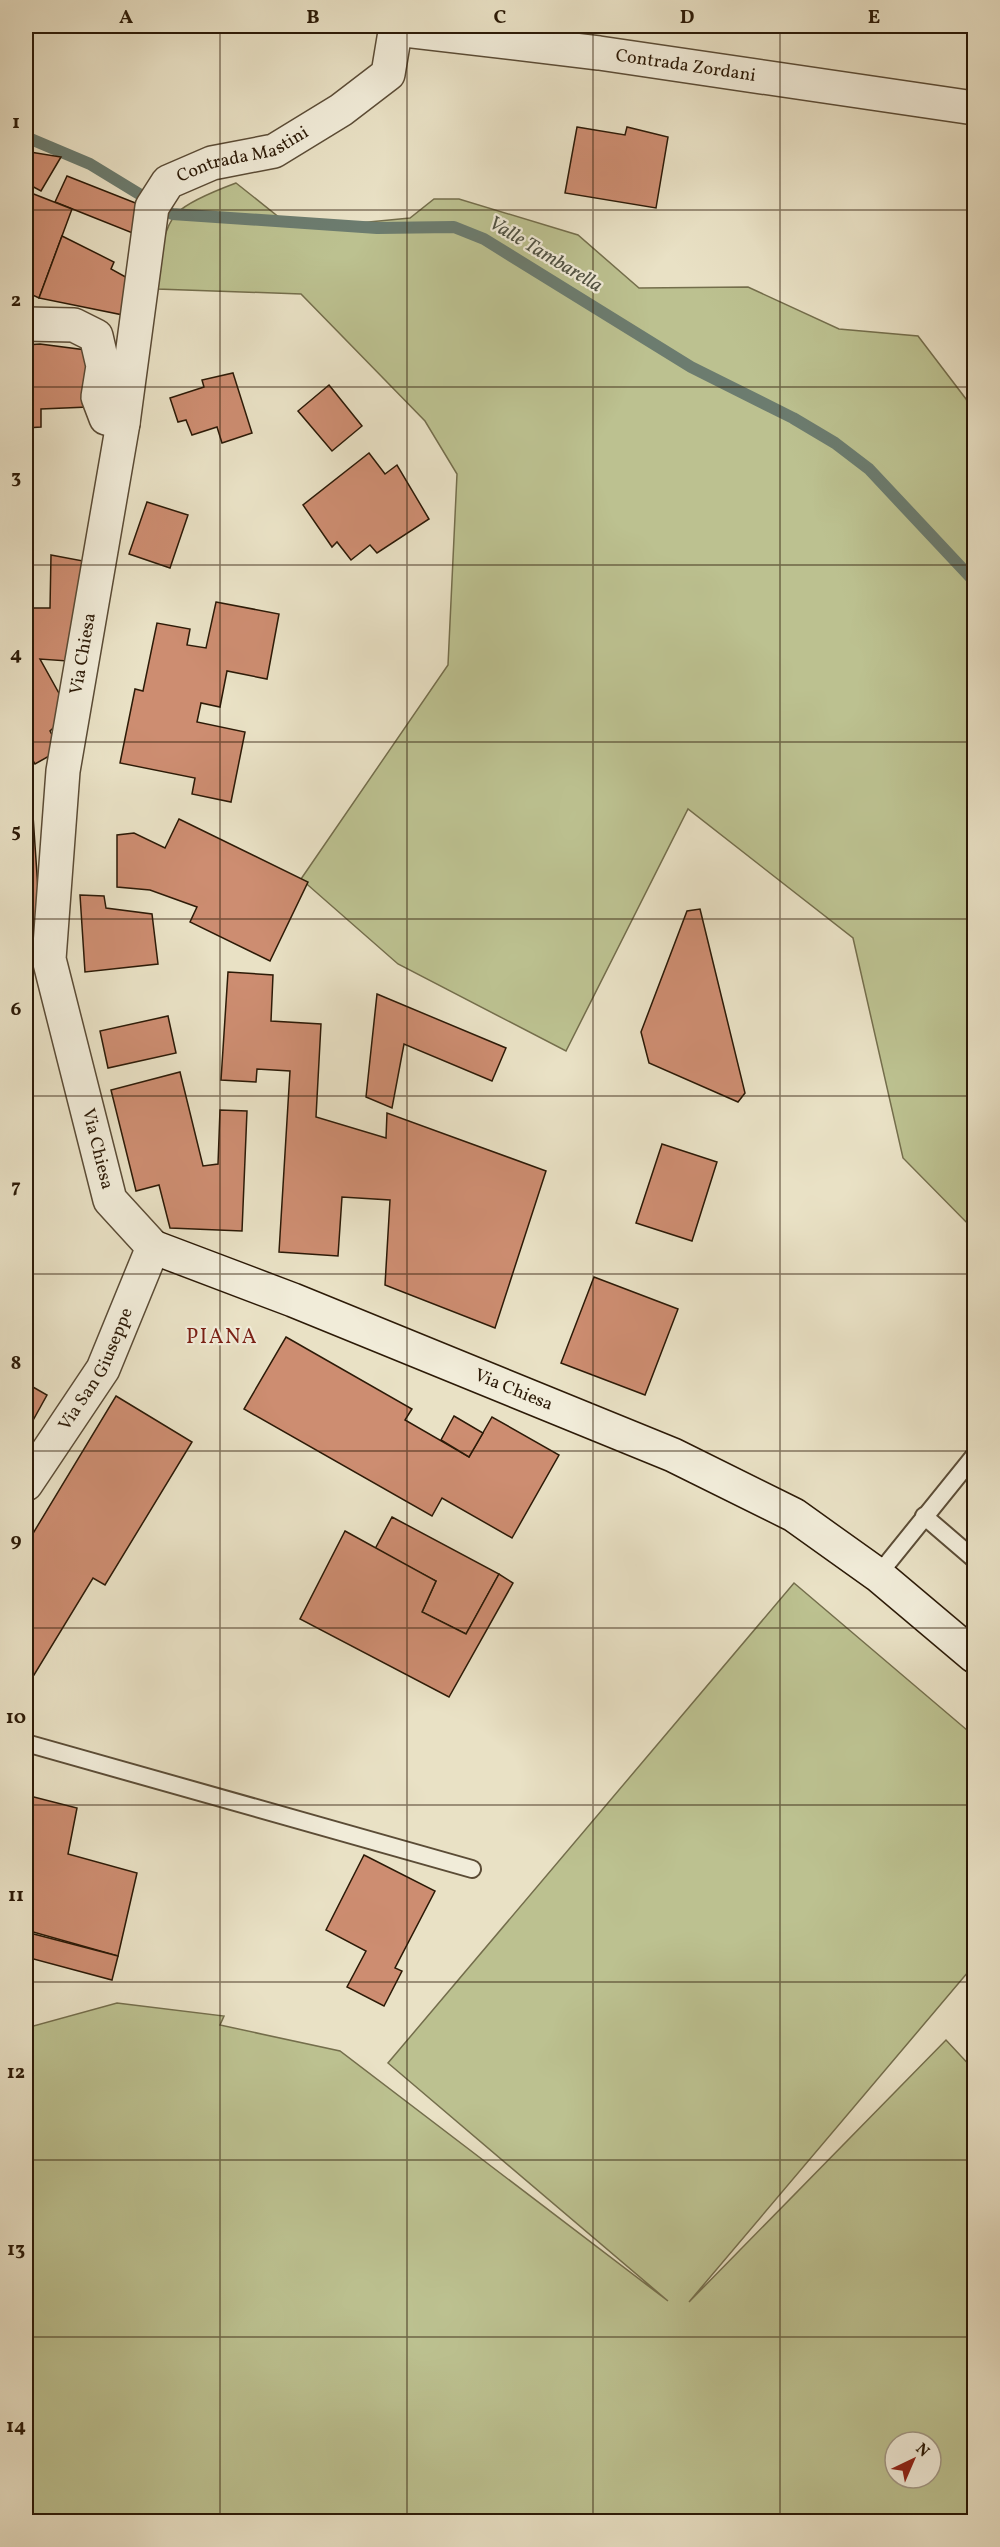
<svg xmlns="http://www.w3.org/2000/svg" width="1000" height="2547" viewBox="0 0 1000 2547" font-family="Vollkorn,serif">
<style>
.green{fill:#bcc190;stroke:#746e4c;stroke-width:1.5;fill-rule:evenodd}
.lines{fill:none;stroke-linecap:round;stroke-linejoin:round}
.stream{stroke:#6c7c6f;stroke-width:12}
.building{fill:#cd8d71;stroke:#2c1a07;stroke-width:1.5}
.lane-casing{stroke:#5b4c36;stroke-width:20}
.street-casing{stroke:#5b4c36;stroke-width:36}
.secondary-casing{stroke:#2c1a07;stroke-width:36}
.lane{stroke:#f1ecd9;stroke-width:16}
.street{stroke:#f1ecd9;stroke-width:33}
.secondary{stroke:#f1ecd9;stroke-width:33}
.grid{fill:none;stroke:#2c1a07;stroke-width:1.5;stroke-opacity:0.55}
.labels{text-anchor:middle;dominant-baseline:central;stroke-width:4.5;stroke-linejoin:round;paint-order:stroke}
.street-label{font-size:18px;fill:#2c1a07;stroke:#f1ecd9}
.water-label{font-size:20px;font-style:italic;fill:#515344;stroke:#f1ecd9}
.quarter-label{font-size:21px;letter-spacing:1.5px;fill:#7a1f14;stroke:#f1ecd9}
.neatline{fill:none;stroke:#2c1a07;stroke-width:2}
.grid-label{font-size:20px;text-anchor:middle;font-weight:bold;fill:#2c1a07}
</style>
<rect width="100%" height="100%" fill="#e9e1c5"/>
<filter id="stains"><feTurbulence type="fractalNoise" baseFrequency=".00333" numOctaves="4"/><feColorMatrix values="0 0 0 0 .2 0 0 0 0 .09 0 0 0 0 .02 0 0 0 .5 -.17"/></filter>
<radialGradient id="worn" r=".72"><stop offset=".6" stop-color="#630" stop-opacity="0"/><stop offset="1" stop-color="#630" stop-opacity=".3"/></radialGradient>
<g class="green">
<path d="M236,183L280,218L348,224L410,218L434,199H459L578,235L639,288L748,287L839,329L918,336L966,399L974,416V1230L903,1158L853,938L688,809L566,1051L398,964L301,879L448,665L457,474L425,421L301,294L157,289C160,266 160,231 177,213C189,201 220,189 236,183Z"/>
<path d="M794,1583L974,1736V1965L689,2302L946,2040L974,2070V2521H26V2028L117,2003L224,2016L220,2025L340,2051L668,2301L388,2063ZM895,2442H931V2478H895Z"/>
</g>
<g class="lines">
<polyline class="stream" points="26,137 90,164 172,214 377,228 454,227 484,239 691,367 793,418 835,443 869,469 974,581"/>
</g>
<g class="building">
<polygon points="577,127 625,135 627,127 668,137 656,208 565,193"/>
<polygon points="30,152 61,157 41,191 26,183 26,160"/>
<polygon points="67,176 138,204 135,234 55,202"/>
<polygon points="26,191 72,209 39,298 26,292"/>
<polygon points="62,236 114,262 111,269 131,280 128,316 39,298"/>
<polygon points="40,344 86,350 88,407 41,409 41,427 26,428 26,345"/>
<polygon points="233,373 252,433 222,443 217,427 192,435 186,420 178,422 170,398 204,387 202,380"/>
<polygon points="329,385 362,426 332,451 298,411"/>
<polygon points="369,453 385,474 397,465 429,519 377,553 370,545 351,560 337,542 332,547 303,505"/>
<polygon points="147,502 188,515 170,568 129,554"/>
<polygon points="51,555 94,563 82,662 40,659 70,713 50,731 60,750 35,764 26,748 26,608 50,608"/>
<polygon points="216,602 279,614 267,679 227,671 220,707 201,703 197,722 245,732 231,802 192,794 195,778 120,763 135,689 143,691 157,623 190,629 187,645 206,648"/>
<polygon points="26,786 31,786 40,919 26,920"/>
<polygon points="179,819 308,882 270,961 190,922 197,907 150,890 117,887 117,835 134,833 165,848"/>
<polygon points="80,895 104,896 106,908 152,914 158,964 85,972"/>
<polygon points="700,909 745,1093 738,1102 649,1063 641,1032 687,911"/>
<polygon points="228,972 273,975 271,1021 321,1024 316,1117 386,1138 387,1113 546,1171 495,1328 385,1285 390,1200 342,1197 338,1256 279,1252 290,1071 257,1069 256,1082 221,1080"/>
<polygon points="377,994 506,1048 492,1081 404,1044 392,1108 366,1097"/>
<polygon points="168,1016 176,1053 108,1068 100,1031"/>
<polygon points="180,1072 203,1166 218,1164 220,1110 247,1111 242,1231 170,1228 159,1185 136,1191 111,1090"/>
<polygon points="662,1144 717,1162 692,1241 636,1223"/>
<polygon points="594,1277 678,1309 645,1395 561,1363"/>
<polygon points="286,1337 412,1409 405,1420 469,1457 492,1417 559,1455 512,1538 442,1498 432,1516 244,1409"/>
<polygon points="26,1383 47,1395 26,1433"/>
<polygon points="116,1396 192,1442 105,1585 93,1578 34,1675 26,1670 26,1545"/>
<polygon points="454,1416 483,1433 469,1457 441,1440"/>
<polygon points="392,1517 499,1574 466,1634 422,1612 436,1581 375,1549"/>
<polygon points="345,1531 436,1581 422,1612 466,1634 499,1574 513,1583 449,1697 300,1619"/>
<polygon points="26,1795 77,1808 68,1854 137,1873 118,1956 26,1930"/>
<polygon points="364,1855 435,1891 395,1968 402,1971 384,2006 347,1987 366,1951 326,1930"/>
<polygon points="26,1932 118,1956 112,1980 26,1957"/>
</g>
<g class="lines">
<defs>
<g id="lane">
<polyline points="924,1516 974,1559"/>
<polyline points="878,1575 974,1456"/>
<polyline points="26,1743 472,1869"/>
</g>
<g id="street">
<path id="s1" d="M396,29L599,53L974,108"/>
<polyline points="26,324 74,325 96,336 103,366 98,397 106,418 123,423"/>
<path id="s2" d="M26,1484L103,1369L153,1247L110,1200L49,959L63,771L123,423L152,207L168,182L212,163L274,151L341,110L388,74L396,26"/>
</g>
<g id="secondary">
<path id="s3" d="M153,1247L293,1300L673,1455L794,1515L878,1575L974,1656"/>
</g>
</defs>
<use href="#lane" class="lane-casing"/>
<use href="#street" class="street-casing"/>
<use href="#secondary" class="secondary-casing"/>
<use href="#lane" class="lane"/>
<use href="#street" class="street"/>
<use href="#secondary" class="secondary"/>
</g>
<path class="grid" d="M220,26V2522M407,26V2522M593,26V2522M780,26V2522M26,210H974M26,387H974M26,565H974M26,742H974M26,919H974M26,1096H974M26,1274H974M26,1451H974M26,1628H974M26,1805H974M26,1982H974M26,2160H974M26,2337H974"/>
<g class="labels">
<g class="street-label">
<text stroke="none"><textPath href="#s1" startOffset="292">Contrada Zordani</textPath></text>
<text stroke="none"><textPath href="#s2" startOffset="1452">Contrada Mastini</textPath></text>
<text stroke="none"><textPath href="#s2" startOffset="890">Via Chiesa</textPath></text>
<text transform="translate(97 1149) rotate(76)">Via Chiesa</text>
<text stroke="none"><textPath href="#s2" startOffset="135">Via San Giuseppe</textPath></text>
<text stroke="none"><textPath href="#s3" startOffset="388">Via Chiesa</textPath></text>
</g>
<g class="water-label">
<text transform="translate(545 255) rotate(31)">Valle Tambarella</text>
</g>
<g class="quarter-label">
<text x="222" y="1337">PIANA</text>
</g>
</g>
<rect width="1000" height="2547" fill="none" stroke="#e9e1c5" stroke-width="66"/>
<g transform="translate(913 2460) rotate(44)"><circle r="28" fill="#f1ecd9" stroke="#a29885" stroke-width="1.5"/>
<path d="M0-4.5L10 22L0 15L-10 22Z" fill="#8f2418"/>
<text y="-9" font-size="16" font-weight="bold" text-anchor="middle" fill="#2c1a07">N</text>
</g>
<rect x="33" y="33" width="934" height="2481" class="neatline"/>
<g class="grid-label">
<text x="126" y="23">A</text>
<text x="313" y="23">B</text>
<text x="500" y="23">C</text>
<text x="687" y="23">D</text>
<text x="874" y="23">E</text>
<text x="16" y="128">1</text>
<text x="16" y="306">2</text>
<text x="16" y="483">3</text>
<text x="16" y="660">4</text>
<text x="16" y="837">5</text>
<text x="16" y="1015">6</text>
<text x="16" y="1192">7</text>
<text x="16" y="1369">8</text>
<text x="16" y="1546">9</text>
<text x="16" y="1723">10</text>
<text x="16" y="1901">11</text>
<text x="16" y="2078">12</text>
<text x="16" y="2255">13</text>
<text x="16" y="2432">14</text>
</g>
<rect width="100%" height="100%" filter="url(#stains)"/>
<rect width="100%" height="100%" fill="url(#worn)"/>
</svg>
